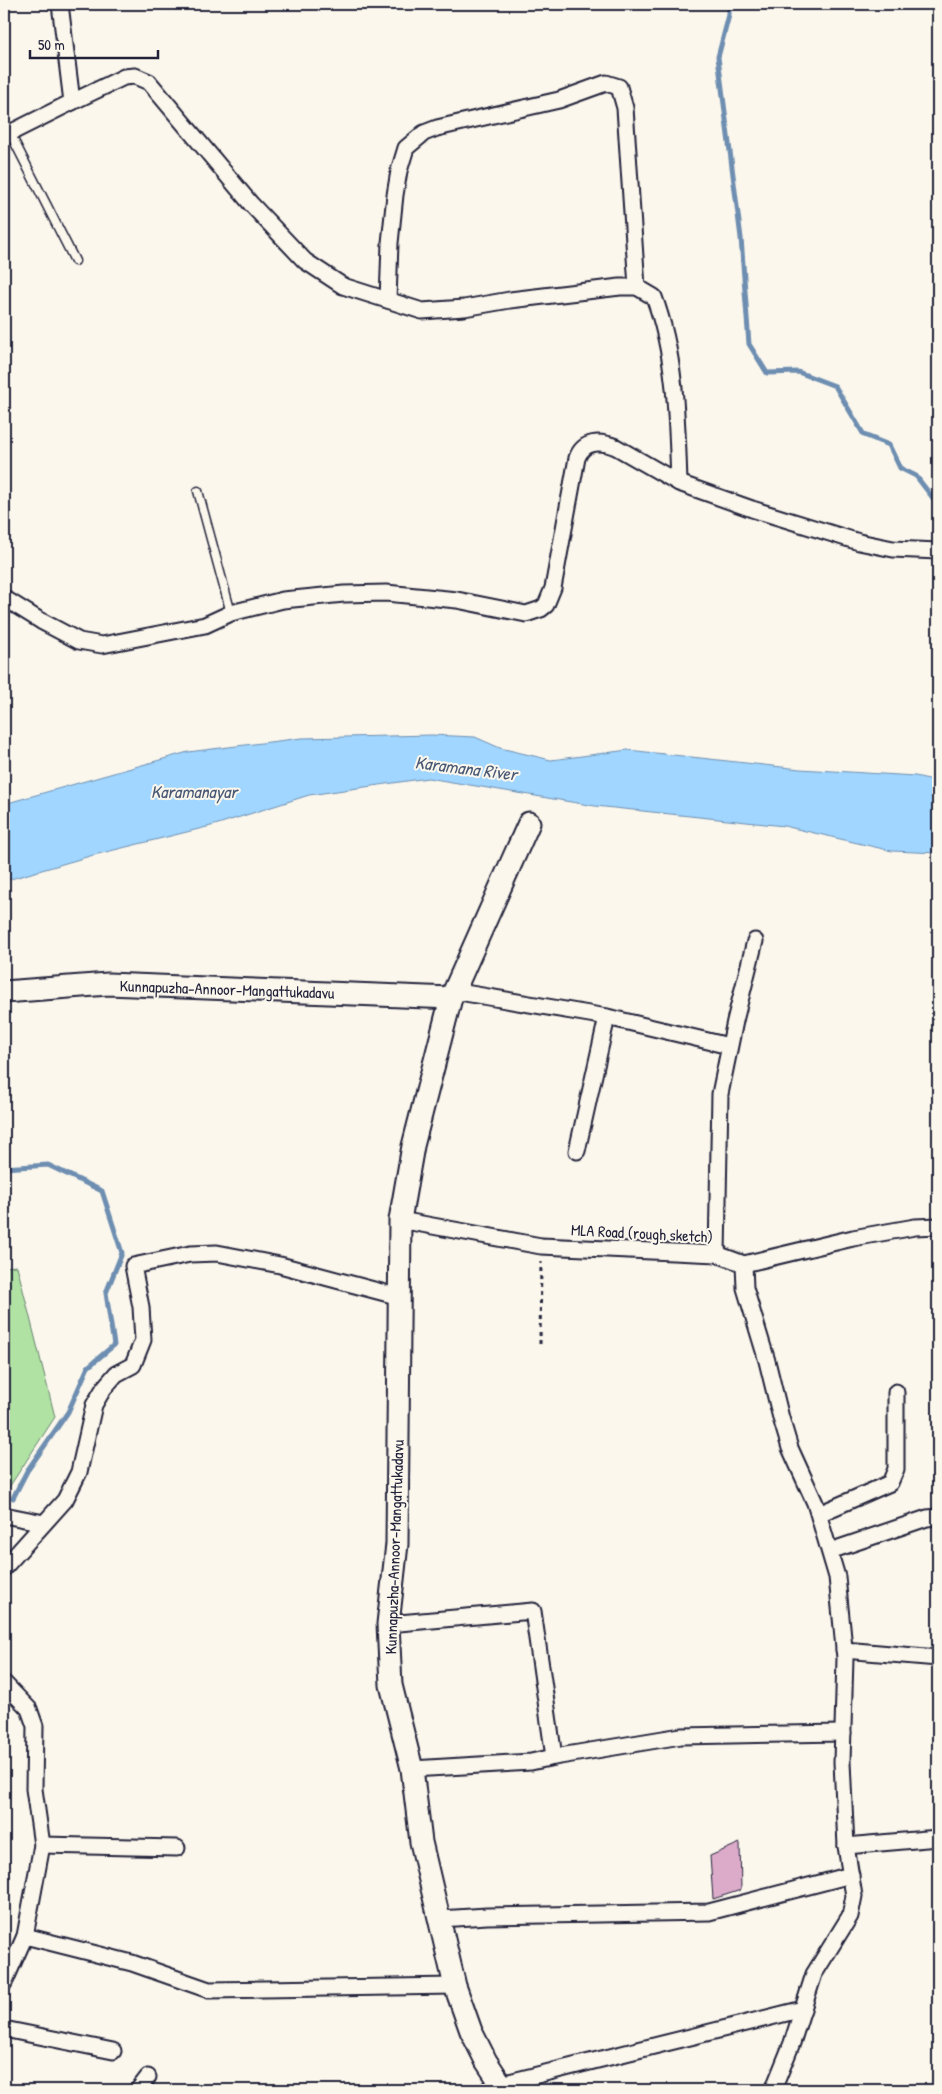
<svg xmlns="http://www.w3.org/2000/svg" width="942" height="2094" viewBox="0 0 942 2094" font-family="'Patrick Hand',sans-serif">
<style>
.green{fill:#afe2a3;stroke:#68826f}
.water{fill:#a0d6ff;stroke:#6e8eb1}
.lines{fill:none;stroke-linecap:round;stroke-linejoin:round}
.stream{stroke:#6e8eb1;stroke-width:5}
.building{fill:#dcabca;stroke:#22223b}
.lane-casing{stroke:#22223b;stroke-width:11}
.street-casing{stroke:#22223b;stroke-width:19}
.secondary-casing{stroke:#22223b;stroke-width:25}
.path{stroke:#22223b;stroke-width:3;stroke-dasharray:4 4;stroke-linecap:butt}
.lane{stroke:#fbf7ec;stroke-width:8}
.street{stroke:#fbf7ec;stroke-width:15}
.secondary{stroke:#fbf7ec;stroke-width:21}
.labels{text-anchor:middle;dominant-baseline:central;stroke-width:4;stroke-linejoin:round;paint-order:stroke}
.street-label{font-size:16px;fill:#22223b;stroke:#fbf7ec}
.water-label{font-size:18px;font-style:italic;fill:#485876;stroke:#fbf7ec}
</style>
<rect width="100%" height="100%" fill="#fbf7ec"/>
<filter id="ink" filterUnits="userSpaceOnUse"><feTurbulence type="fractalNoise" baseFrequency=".02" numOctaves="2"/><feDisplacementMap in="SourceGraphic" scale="10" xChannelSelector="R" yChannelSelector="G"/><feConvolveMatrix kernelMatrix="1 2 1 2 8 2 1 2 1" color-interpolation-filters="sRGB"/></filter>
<g filter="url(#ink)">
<polygon class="green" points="17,1266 55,1417 4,1495 4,1267"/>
<polygon class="water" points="432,735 475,737 500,748 551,760 628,750 800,769 915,776 938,781 938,853 892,851 784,826 595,806 428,778 309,795 215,825 90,856 4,881 4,804 188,752 302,738"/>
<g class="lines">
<g class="stream">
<polyline points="729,4 729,15 718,57 741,238 749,344 767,373 798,372 835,386 864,435 889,445 900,468 916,476 936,502 936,536"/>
<polyline points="936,567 938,570"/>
<polyline points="4,1168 48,1165 102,1191 122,1253 106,1293 114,1345 88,1367 68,1412 27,1471 13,1498"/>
</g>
</g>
<polygon class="building" points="740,1843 741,1890 713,1899 710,1856"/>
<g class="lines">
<defs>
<g id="lane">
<polyline points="10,133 75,261"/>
<polyline points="198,491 231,613"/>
</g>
<g id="street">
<path d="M72,102L124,77L135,76L149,82L251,204L305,261L343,286L422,311L464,308L510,300L620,287H637L654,297C676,356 677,420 679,483"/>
<polyline points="4,136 72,102 60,4"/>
<polyline points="388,300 390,243 395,195 399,171 406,148 424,133 437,128 559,100 606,83 619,87 625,108 637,287"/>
<path d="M4,598L41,621L79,641L102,645L205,625L231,613L283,600L344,594L386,593L457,600L526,614L541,609L546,605L553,588L577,458C584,440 600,441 616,447L679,483L752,509L859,542L893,549L938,551"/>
<polyline points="453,991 607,1017 577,1151"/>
<polyline points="607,1017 729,1046"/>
<polyline points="400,1220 541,1246 717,1254 744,1264 853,1238 915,1227 938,1226"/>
<polyline points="717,1254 720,1094 735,1021 755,941"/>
<polyline points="744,1264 745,1288 767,1361 781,1418 790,1448 815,1503 837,1577 845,1658 842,1762 846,1846 854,1896 850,1916 814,1974 792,2043 773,2090"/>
<polyline points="819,1514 890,1483 896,1469 896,1392"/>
<polyline points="4,1515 44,1523"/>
<polyline points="830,1551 927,1518 938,1517"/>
<polyline points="4,1568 65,1500 79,1472 94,1405 104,1388 116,1374 133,1365 143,1340 141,1307 133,1266 190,1254 217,1253 280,1265 400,1297"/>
<polyline points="388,1624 533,1611 554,1757 681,1736 843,1733"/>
<polyline points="844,1650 938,1658"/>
<polyline points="4,1683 29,1709 35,1726 34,1789 42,1845 25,1936 4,1983"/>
<polyline points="412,1769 531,1762 554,1757"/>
<polyline points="42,1845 177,1848"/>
<polyline points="846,1846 938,1838"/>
<polyline points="440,1919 487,1916 709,1912 851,1875"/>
<polyline points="25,1936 132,1963 209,1990 455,1986"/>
<polyline points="4,2029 113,2051"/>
<polyline points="138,2090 148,2077"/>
<polyline points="487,2090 501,2084 803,2009"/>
</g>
<g id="secondary">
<polyline points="4,992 108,984 451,998"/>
<polyline points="505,2090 486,2061 471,2031 455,1986 421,1842 412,1769 391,1685 388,1624 397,1544 400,1220 413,1146 451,998 529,823"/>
</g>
</defs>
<use href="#lane" class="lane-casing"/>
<use href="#street" class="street-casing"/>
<use href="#secondary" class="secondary-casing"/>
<polyline class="path" points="540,1344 541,1262"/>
<use href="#lane" class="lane"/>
<use href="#street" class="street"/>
<use href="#secondary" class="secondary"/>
</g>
</g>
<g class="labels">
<g class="street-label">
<text transform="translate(227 989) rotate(2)">Kunnapuzha-Annoor-Mangattukadavu</text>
<text transform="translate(642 1233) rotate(3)">MLA Road (rough sketch)</text>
<text transform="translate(394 1547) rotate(-88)">Kunnapuzha-Annoor-Mangattukadavu</text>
</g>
<g class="water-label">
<text transform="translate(466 768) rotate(7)">Karamana River</text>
<text x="194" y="791">Karamanayar</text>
</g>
</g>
<rect width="942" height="2094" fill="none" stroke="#fbf7ec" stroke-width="20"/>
<rect x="10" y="10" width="922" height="2074" fill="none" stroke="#22223b" stroke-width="2" filter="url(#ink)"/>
<path d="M30 50v8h128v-8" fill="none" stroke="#22223b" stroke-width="2.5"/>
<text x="38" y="50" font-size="15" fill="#22223b" stroke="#fbf7ec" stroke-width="4" paint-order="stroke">50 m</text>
</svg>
